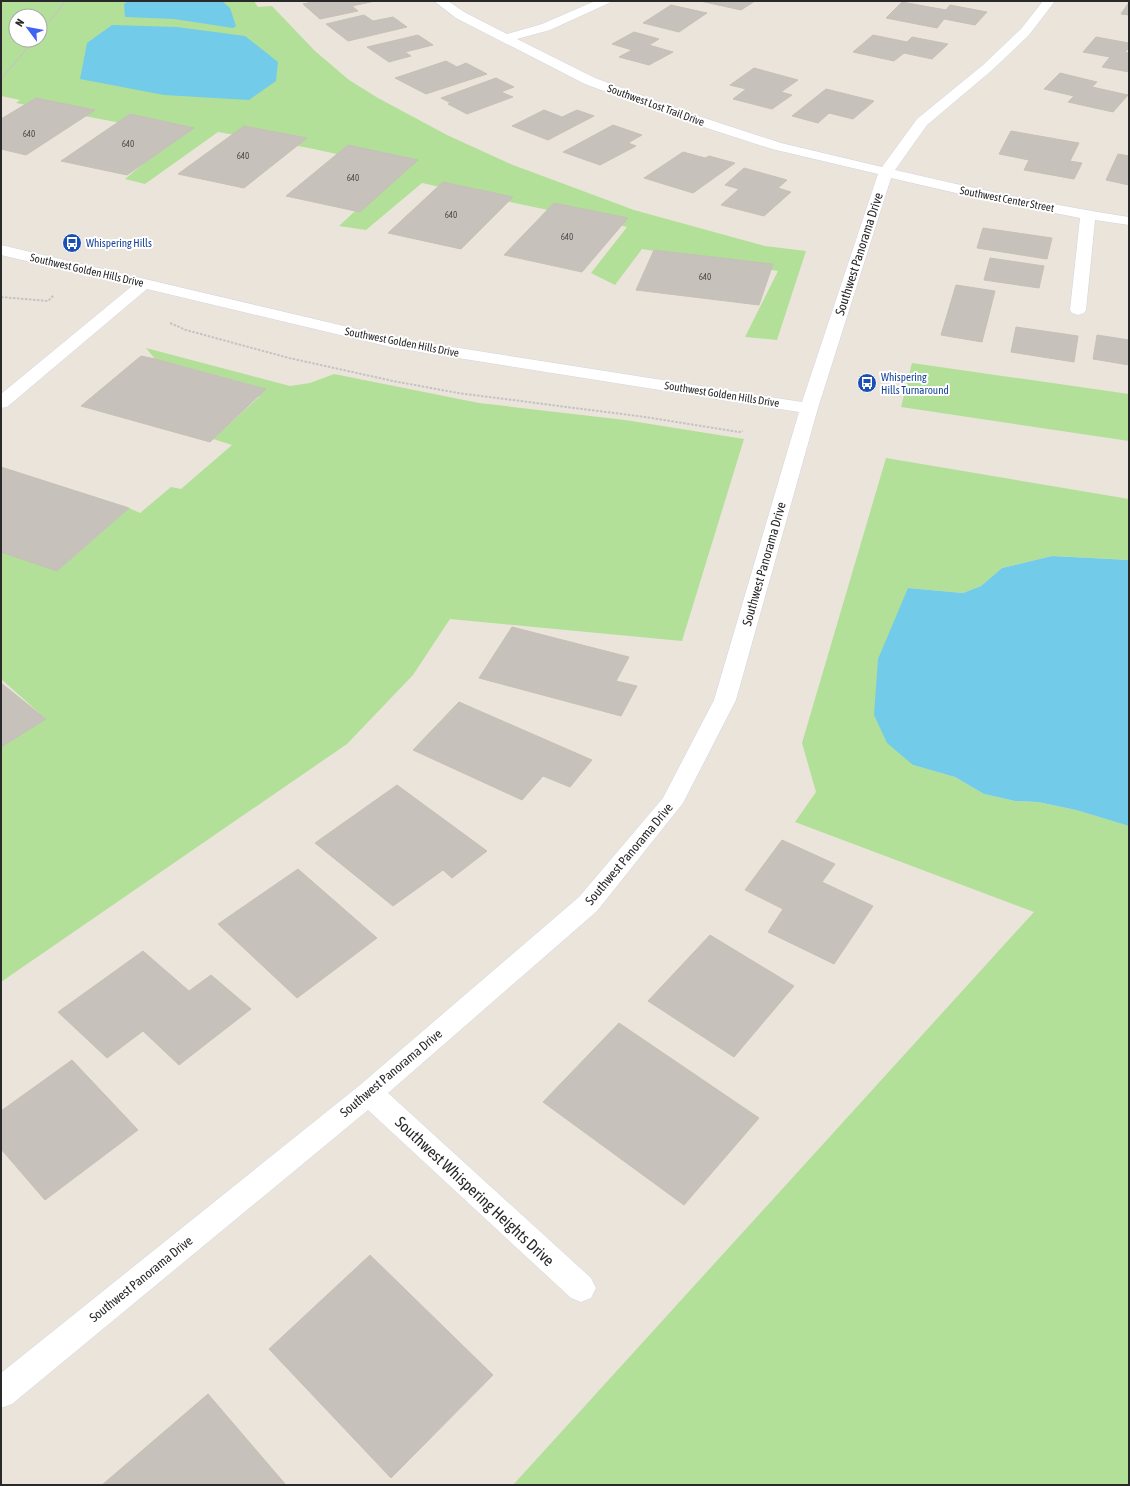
<svg xmlns="http://www.w3.org/2000/svg" width="1130" height="1486" viewBox="0 0 1130 1486" font-family="'Asap Condensed',sans-serif">
<style>
.green{fill:#b2e099;fill-rule:evenodd}
.water{fill:#72cbe9}
.building{fill:#c6c1bb;stroke:#c6c0b5}
.lines{fill:none;stroke-linecap:round;stroke-linejoin:round}
.minor-casing{stroke:#d1d4e1;stroke-width:1}
.path-far1{stroke:#c3c3c3;stroke-width:1.5;stroke-dasharray:2 1;stroke-linecap:butt}
.path{stroke:#c3c3c3;stroke-width:2;stroke-dasharray:2.5 1.5;stroke-linecap:butt}
.minor{fill:#fff;fill-rule:evenodd}
.labels{text-anchor:middle;dominant-baseline:central;stroke-width:4;stroke-linejoin:round;paint-order:stroke}
.far-number-label{font-size:9px;fill:#504f4e}
.far-street-label{font-size:11px;fill:#292929;stroke:#fff}
.far-transit-label{font-size:11px;fill:#164399;stroke:#fff;text-anchor:start}
.street-label{font-size:13px;fill:#292929;stroke:#fff}
.near-street-label{font-size:16px;fill:#292929;stroke:#fff}
</style>
<rect width="100%" height="100%" fill="#ebe4db"/>
<g class="green">
<path d="M2,1H254L258,7L272,6L315,51L349,80L378,98L447,135L513,165L634,210L765,246L806,251L777,340L745,337L778,271L642,249L615,285L591,273L627,227L422,183L366,230L339,226L401,168L309,148L218,132L145,184L125,179L179,134L16,103L20,100L1,96V3ZM16,16H40V40H16Z"/>
<polygon points="146,348 290,386 310,383 334,374 479,403 625,420 744,439 682,641 450,619 413,675 347,744 1,982 1,746 46,719 1,679 1,551 57,571 129,508 140,513 171,487 181,489 232,445 213,439 259,397 256,386 155,359"/>
<polygon points="912,363 1129,394 1129,441 901,407"/>
<polygon points="886,458 1129,499 1129,560 1052,556 1002,568 981,586 963,593 908,588 913,765 955,777 984,794 1015,801 1038,802 1076,810 1129,826 1129,1485 513,1485 1034,912 795,822 816,792 802,743"/>
</g>
<g class="water">
<polygon points="128,1 222,1 230,8 236,26 233,28 174,19 125,17 124,4"/>
<polygon points="112,25 177,27 245,36 278,62 276,81 249,100 164,95 80,79 87,43"/>
<polygon points="1052,556 1129,560 1129,826 1076,810 1038,802 1015,801 984,794 955,777 913,765 887,743 874,715 878,659 908,588 963,593 981,586 1002,568"/>
</g>
<g class="building">
<polygon points="316,1 375,1 352,6 358,11 320,19 303,4"/>
<polygon points="700,1 755,1 741,10"/>
<polygon points="902,2 946,10 950,5 987,12 975,25 944,19 937,28 886,18"/>
<polygon points="1129,2 1129,15 1121,14"/>
<polygon points="671,5 707,13 679,32 643,23"/>
<polygon points="364,15 373,21 393,17 407,27 348,41 326,24"/>
<polygon points="634,32 659,39 649,45 673,52 649,65 619,57 632,50 612,44"/>
<polygon points="418,35 433,45 405,52 411,56 389,62 367,47"/>
<polygon points="873,35 907,42 912,37 948,44 932,59 904,53 894,61 853,52"/>
<polygon points="1096,37 1129,43 1129,48 1125,52 1129,53 1129,72 1102,67 1110,57 1083,52"/>
<polygon points="446,61 457,67 466,63 487,74 426,94 395,78"/>
<polygon points="754,68 798,80 781,92 792,95 772,109 733,99 746,89 730,85"/>
<polygon points="1060,73 1097,82 1092,87 1128,95 1113,112 1068,102 1074,96 1044,89"/>
<polygon points="496,78 514,87 501,92 513,97 467,114 448,104 451,103 441,98"/>
<polygon points="826,89 874,101 853,119 829,113 818,123 792,116"/>
<polygon points="36,98 95,110 26,155 1,149 1,119"/>
<polygon points="544,110 562,117 577,110 594,116 548,140 512,126"/>
<polygon points="130,114 194,128 127,175 61,161"/>
<polygon points="613,125 642,135 628,143 636,146 600,165 563,152"/>
<polygon points="244,126 307,138 244,188 178,174"/>
<polygon points="1011,131 1079,143 1070,161 1082,163 1074,179 1024,170 1029,160 999,154"/>
<polygon points="348,145 418,160 360,212 286,196"/>
<polygon points="683,152 705,158 709,156 735,163 693,193 644,178"/>
<polygon points="1118,154 1129,156 1129,185 1106,180"/>
<polygon points="744,168 787,180 778,188 791,192 764,216 721,205 739,189 725,185"/>
<polygon points="443,182 513,197 461,249 388,233"/>
<polygon points="554,203 628,218 582,272 504,255"/>
<polygon points="983,228 1052,238 1047,259 977,248"/>
<polygon points="654,250 773,264 759,305 636,290"/>
<polygon points="990,258 1044,266 1039,288 984,280"/>
<polygon points="956,285 995,291 982,342 941,335"/>
<polygon points="1016,327 1078,336 1074,362 1011,352"/>
<polygon points="1097,335 1129,340 1129,365 1093,359"/>
<polygon points="141,356 155,359 266,389 210,442 81,406"/>
<polygon points="1,467 129,508 57,571 1,552"/>
<polygon points="512,627 629,657 616,681 637,686 621,716 479,678"/>
<polygon points="1,683 46,719 1,747"/>
<polygon points="459,702 592,760 570,787 543,776 522,800 413,750"/>
<polygon points="397,785 487,851 452,878 443,870 393,906 315,843"/>
<polygon points="782,840 835,864 822,882 873,906 834,964 768,932 783,909 745,890"/>
<polygon points="298,869 377,938 297,998 218,924"/>
<polygon points="710,935 794,986 734,1057 648,1001"/>
<polygon points="143,951 189,991 211,975 251,1009 179,1065 143,1031 107,1058 58,1012"/>
<polygon points="619,1023 759,1118 684,1205 543,1102"/>
<polygon points="72,1060 138,1130 45,1200 1,1149 1,1111"/>
<polygon points="370,1255 493,1375 391,1478 269,1349"/>
<polygon points="208,1394 286,1485 102,1485"/>
</g>
<g class="lines">
<defs>
<path id="minor" d="M434,1H448L464,12L507,34L542,24L595,1H611L609,3L550,30L517,39L595,78L689,113L781,143L882,167L917,119L983,65L1021,29L1043,1H1055L1029,35L991,71L927,125L895,170C972,188 1050,205 1129,217V225L1095,220L1086,310L1084,313L1078,315L1072,313L1070,310L1080,218L969,196L891,178L818,408L736,700L683,803L597,911L388,1093L591,1278L596,1288L591,1298L581,1302L571,1298L368,1110L12,1404L1,1408V1373L360,1085L579,897L663,798L714,700L799,412L395,348L147,289L7,407L1,408V394L132,286L1,255V245L395,338L802,402L878,174L772,149L679,119L585,84L456,18Z"/>
</defs>
<use href="#minor" class="minor-casing"/>
<g class="path-far1">
<polyline points="40,32 66,1"/>
<polyline points="1,79 34,40"/>
</g>
<g class="path">
<polyline points="1,297 48,301 54,295"/>
<polyline points="170,323 186,330 289,358 393,381 458,393 645,417 739,432 743,431"/>
</g>
<use href="#minor" class="minor"/>
</g>
<defs>
<symbol id="bus-disc" viewBox="-11 -11 22 22"><circle r="9.5" fill="#1a4fb4" stroke="#fff"/><path d="M-5-6H5V4H4V6H2V4H-2V6H-4V4H-5ZM-3.5-4V0h7V-4ZM-3.5 1.2v1.5H-2V1.2ZM2 1.2v1.5H3.5V1.2Z" fill="#fff"/></symbol>
</defs>
<g fill-rule="evenodd">
<use href="#bus-disc" x="61" y="232" width="22" height="22"/>
<use href="#bus-disc" x="856" y="372" width="22" height="22"/>
</g>
<g class="labels">
<g class="far-number-label">
<text x="29" y="134">640</text>
<text x="128" y="144">640</text>
<text x="243" y="156">640</text>
<text x="353" y="178">640</text>
<text x="451" y="215">640</text>
<text x="567" y="237">640</text>
<text x="705" y="277">640</text>
</g>
<g class="far-street-label">
<text transform="translate(656 105) rotate(20)">Southwest Lost Trail Drive</text>
<text transform="translate(1007 199) rotate(11)">Southwest Center Street</text>
<text transform="translate(87 270) rotate(13)">Southwest Golden Hills Drive</text>
<text transform="translate(402 342) rotate(11)">Southwest Golden Hills Drive</text>
<text transform="translate(722 394) rotate(9)">Southwest Golden Hills Drive</text>
</g>
<g class="far-transit-label">
<text x="86" y="243">Whispering Hills</text>
<text x="881" y="377">Whispering<tspan x="881" dy="13">Hills Turnaround</tspan></text>
</g>
<g class="street-label">
<text transform="translate(859 254) rotate(-72)">Southwest Panorama Drive</text>
<text transform="translate(764 564) rotate(-74)">Southwest Panorama Drive</text>
<text transform="translate(629 854) rotate(-50)">Southwest Panorama Drive</text>
<text transform="translate(391 1073) rotate(-40)">Southwest Panorama Drive</text>
<text transform="translate(141 1279) rotate(-39)">Southwest Panorama Drive</text>
</g>
<g class="near-street-label">
<text transform="translate(475 1191) rotate(43)">Southwest Whispering Heights Drive</text>
</g>
</g>
<rect width="1130" height="1486" fill="none" stroke="#292929" stroke-width="4"/>
<g transform="translate(28 28) rotate(302)"><circle r="19" fill="#ffffff" stroke="#a9a9a9"/>
<path d="M0-3L7 15L0 10L-7 15Z" fill="#4163f2"/>
<text y="-6" font-size="11" font-weight="bold" text-anchor="middle" fill="#292929">N</text>
</g>
</svg>
